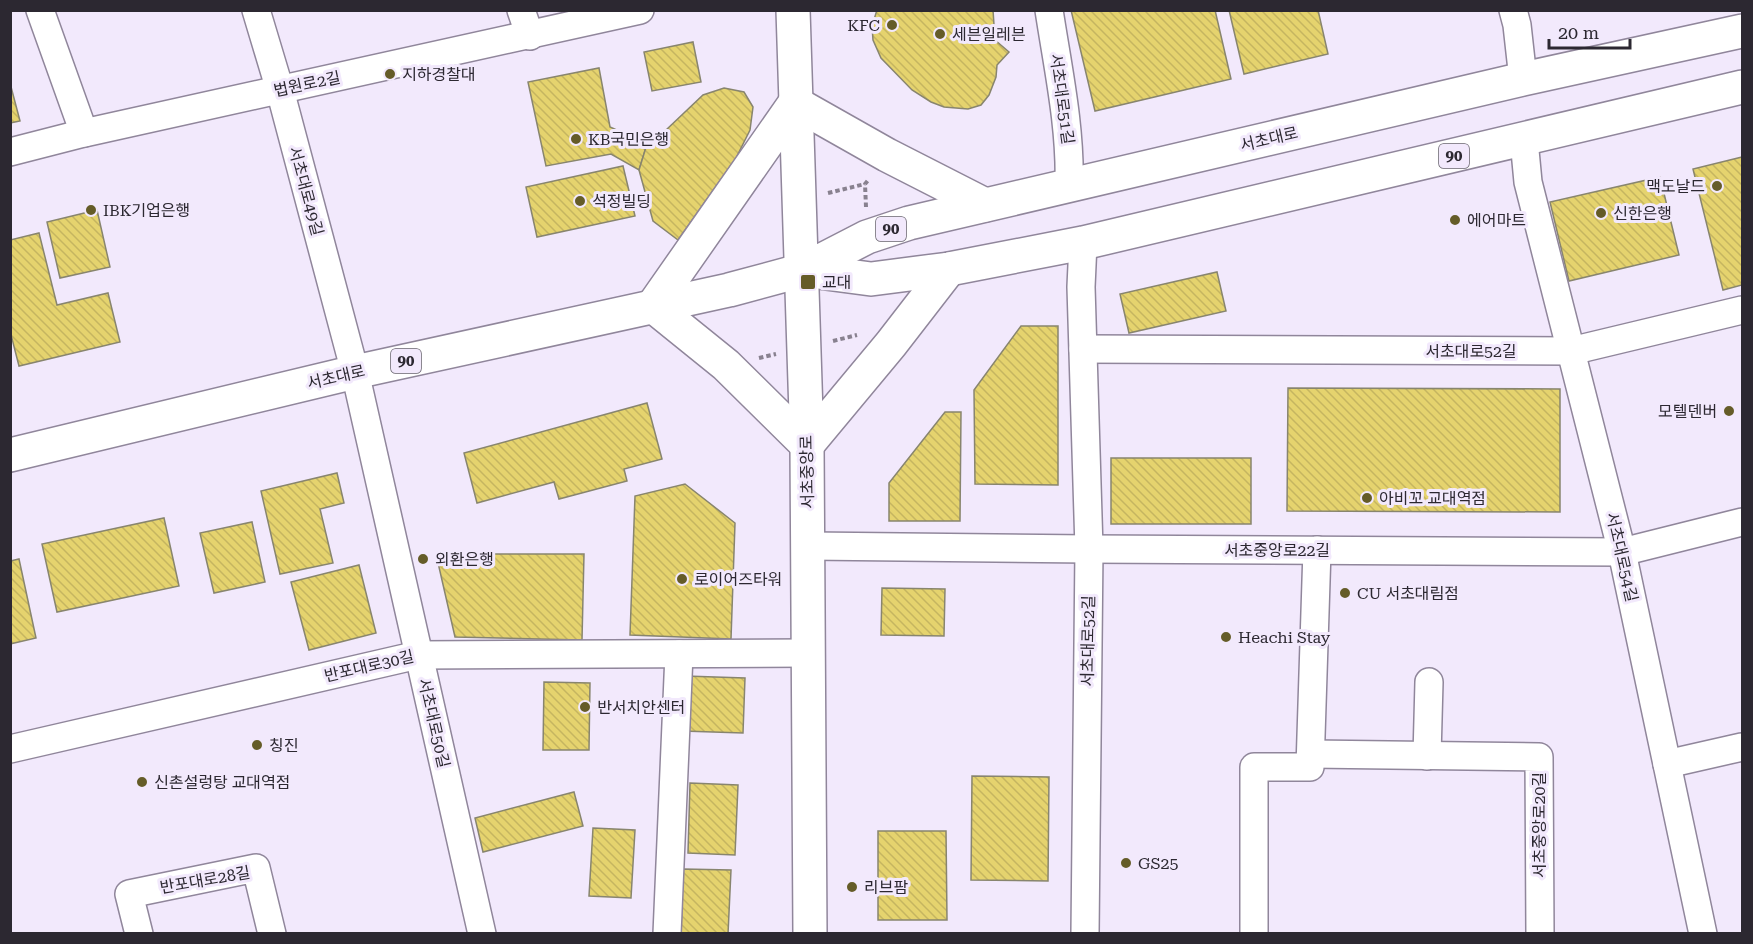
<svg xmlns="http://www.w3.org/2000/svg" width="1753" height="944" viewBox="0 0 1753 944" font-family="'Roboto Serif','Noto Sans KR',serif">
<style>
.building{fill:url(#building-back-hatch);stroke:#88856e;stroke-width:1.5}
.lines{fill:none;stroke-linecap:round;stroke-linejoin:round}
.minor-casing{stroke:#90869b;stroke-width:30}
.secondary-casing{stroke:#90869b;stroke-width:36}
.primary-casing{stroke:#90869b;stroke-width:36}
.path{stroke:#88818f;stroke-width:4;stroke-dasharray:4.5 3;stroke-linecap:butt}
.minor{stroke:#fff;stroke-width:27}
.secondary{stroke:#fff;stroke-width:33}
.primary{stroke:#fff;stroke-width:33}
.poi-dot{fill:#655c28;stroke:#f2e9fc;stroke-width:2}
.labels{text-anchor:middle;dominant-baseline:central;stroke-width:6;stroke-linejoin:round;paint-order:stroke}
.shield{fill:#f2e9fc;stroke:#67626e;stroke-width:1.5}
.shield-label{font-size:15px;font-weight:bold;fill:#2c2831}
.poi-label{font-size:16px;fill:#2c2831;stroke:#f2e9fc;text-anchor:start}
.street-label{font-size:16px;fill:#2c2831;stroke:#f2e9fc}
</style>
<defs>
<pattern id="building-back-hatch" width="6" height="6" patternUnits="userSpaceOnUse" patternTransform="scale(1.5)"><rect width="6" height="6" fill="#e5d36e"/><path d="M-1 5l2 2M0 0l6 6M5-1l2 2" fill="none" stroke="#c5b560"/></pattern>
</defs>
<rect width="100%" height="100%" fill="#f2e9fc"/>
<g class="building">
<polygon points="877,10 993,10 995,40 1009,52 997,65 996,77 989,95 981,105 968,109 944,107 931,102 912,90 881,58 873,40 872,26"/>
<polygon points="1071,10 1215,10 1231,79 1095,111"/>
<polygon points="1229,10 1318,10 1328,54 1244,74"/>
<polygon points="693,42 701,82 652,91 644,52"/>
<polygon points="599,68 610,127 647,144 639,170 611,154 546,166 528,82"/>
<polygon points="10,83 20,121 10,123"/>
<polygon points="724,88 744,92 753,107 750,130 736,158 678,240 653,221 639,170 647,144 666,130 703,95"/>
<polygon points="1742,157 1742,285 1723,290 1693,169"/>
<polygon points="623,166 635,216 537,237 526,187"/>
<polygon points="1660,177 1679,255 1569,281 1550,202"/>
<polygon points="97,210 110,267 60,278 47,222"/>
<polygon points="39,233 57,305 108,293 120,342 19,366 10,331 10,240"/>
<polygon points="1217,272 1226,311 1129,333 1120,294"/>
<polygon points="1021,326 1058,326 1058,485 975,484 974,390"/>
<polygon points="1288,388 1560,389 1560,512 1287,511"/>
<polygon points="647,403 662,459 624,469 627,481 559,499 554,482 477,503 464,453"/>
<polygon points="945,412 961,412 960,521 889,521 889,483"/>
<rect x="1111" y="458" width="140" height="66"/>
<polygon points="337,473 344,503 320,509 333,563 280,574 261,491"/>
<polygon points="685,484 735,523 731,639 630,635 635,496"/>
<polygon points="164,518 179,586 57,612 42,544"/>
<polygon points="252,522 265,582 214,593 200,533"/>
<polygon points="436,554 584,554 582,640 455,637"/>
<polygon points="19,559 36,638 10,644 10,561"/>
<polygon points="359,565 376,633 309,650 291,582"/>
<polygon points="882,588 945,589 944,636 881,635"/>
<polygon points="685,676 745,678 743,733 683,731"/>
<polygon points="544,682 590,683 589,750 543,750"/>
<polygon points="972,776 1049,777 1048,881 971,880"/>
<polygon points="690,783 738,785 735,855 688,853"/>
<polygon points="574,792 583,826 483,852 475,818"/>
<polygon points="593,828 635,830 631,898 589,896"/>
<polygon points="878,831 946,831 947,920 878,920"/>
<polygon points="683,869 731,870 728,934 681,934"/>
</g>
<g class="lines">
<defs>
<g id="minor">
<polyline points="40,10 84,133"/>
<polyline points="256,10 280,90 355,372 482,934"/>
<polyline points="521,10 530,36"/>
<path d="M1049,10C1058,69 1071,128 1069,187"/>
<polyline points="1513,10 1517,25 1523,79"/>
<polyline points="1524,140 1528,182 1622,552 1703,934"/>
<polyline points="10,152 84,133 640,10"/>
<polyline points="1083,243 1081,287 1089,549 1085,934"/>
<polyline points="1083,349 1571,351 1742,310"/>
<polyline points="809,546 1089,549 1622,552 1742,522"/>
<polyline points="10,749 418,655 809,653"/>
<polyline points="1311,754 1539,757 1540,934"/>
<polyline points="1427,756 1429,682"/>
<polyline points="1667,764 1742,747"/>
<polyline points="139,934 129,894 256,868 272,934"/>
<polyline points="667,934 679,654"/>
<polyline points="1254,934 1254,767 1310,767 1317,550"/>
</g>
<polyline id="secondary" points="793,10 807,445 810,934"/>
<g id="primary">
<polyline points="949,269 891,344 807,445 726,365 653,306 795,103 887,155 985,205"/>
<polyline points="803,270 871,279 949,269 1083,243 1742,87"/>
<polyline points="10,455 355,372 729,290 803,270 867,237 909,223 1523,79 1742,31"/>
</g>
</defs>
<use href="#minor" class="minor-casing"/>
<use href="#secondary" class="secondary-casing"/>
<use href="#primary" class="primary-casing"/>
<g class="path">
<polyline points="828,193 865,184"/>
<polyline points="866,207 865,184 869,179"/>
<polyline points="833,341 857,335"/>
<polyline points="759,358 776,354"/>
</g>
<use href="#minor" class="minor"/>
<use href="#secondary" class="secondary"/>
<use href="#primary" class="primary"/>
</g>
<g class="poi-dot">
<circle cx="892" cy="25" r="6"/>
<circle cx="940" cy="34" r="6"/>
<circle cx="390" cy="74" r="6"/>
<circle cx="576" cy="139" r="6"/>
<circle cx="1717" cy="186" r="6"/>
<circle cx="580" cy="201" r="6"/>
<circle cx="91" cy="210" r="6"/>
<circle cx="1601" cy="213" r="6"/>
<circle cx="1455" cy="220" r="6"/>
<rect x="800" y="274" width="16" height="16" rx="3"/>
<circle cx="1729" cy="411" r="6"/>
<circle cx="1367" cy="498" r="6"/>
<circle cx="423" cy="559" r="6"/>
<circle cx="682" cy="579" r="6"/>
<circle cx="1345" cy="593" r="6"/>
<circle cx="1226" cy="637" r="6"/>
<circle cx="585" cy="707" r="6"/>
<circle cx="257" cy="745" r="6"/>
<circle cx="142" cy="782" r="6"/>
<circle cx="1126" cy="863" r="6"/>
<circle cx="852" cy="887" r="6"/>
</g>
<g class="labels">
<g class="shield">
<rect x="1439" y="144" width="30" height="24" rx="4.5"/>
<rect x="876" y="217" width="30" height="24" rx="4.5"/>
<rect x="391" y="349" width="30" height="24" rx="4.5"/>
</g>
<g class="shield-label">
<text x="1454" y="156">90</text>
<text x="891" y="229">90</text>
<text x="406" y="361">90</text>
</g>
<g class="poi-label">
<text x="880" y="25" text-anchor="end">KFC</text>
<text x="952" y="34">세븐일레븐</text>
<text x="402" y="74">지하경찰대</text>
<text x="588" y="139">KB국민은행</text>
<text x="1705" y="186" text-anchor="end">맥도날드</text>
<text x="592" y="201">석정빌딩</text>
<text x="103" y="210">IBK기업은행</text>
<text x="1613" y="213">신한은행</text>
<text x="1467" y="220">에어마트</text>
<text x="822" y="282">교대</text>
<text x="1717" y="411" text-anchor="end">모텔덴버</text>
<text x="1379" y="498">아비꼬 교대역점</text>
<text x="435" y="559">외환은행</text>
<text x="694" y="579">로이어즈타워</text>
<text x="1357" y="593">CU 서초대림점</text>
<text x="1238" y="637">Heachi Stay</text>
<text x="597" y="707">반서치안센터</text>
<text x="269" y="745">칭진</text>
<text x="154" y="782">신촌설렁탕 교대역점</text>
<text x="1138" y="863">GS25</text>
<text x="864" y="887">리브팜</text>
</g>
<g class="street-label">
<text transform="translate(307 84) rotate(-12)">법원로2길</text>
<text transform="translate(1062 99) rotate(82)">서초대로51길</text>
<text transform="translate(1269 139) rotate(-13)">서초대로</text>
<text transform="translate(306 191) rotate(75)">서초대로49길</text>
<text x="1471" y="351">서초대로52길</text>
<text transform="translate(336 377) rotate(-13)">서초대로</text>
<text transform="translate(807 472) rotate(-91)">서초중앙로</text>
<text x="1277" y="550">서초중앙로22길</text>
<text transform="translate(1622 557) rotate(77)">서초대로54길</text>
<text transform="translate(1088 641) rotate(-89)">서초대로52길</text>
<text transform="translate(369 666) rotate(-13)">반포대로30길</text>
<text transform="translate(434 723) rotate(77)">서초대로50길</text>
<text transform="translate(1539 825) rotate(-90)">서초중앙로20길</text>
<text transform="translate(205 880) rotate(-10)">반포대로28길</text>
</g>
</g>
<rect width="1753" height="944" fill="none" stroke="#2c2831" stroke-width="24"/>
<path d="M1549 39v9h81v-9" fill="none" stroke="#2c2831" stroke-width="3"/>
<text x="1558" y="39" font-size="18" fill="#2c2831" stroke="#f2e9fc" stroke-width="4.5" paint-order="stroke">20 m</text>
</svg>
